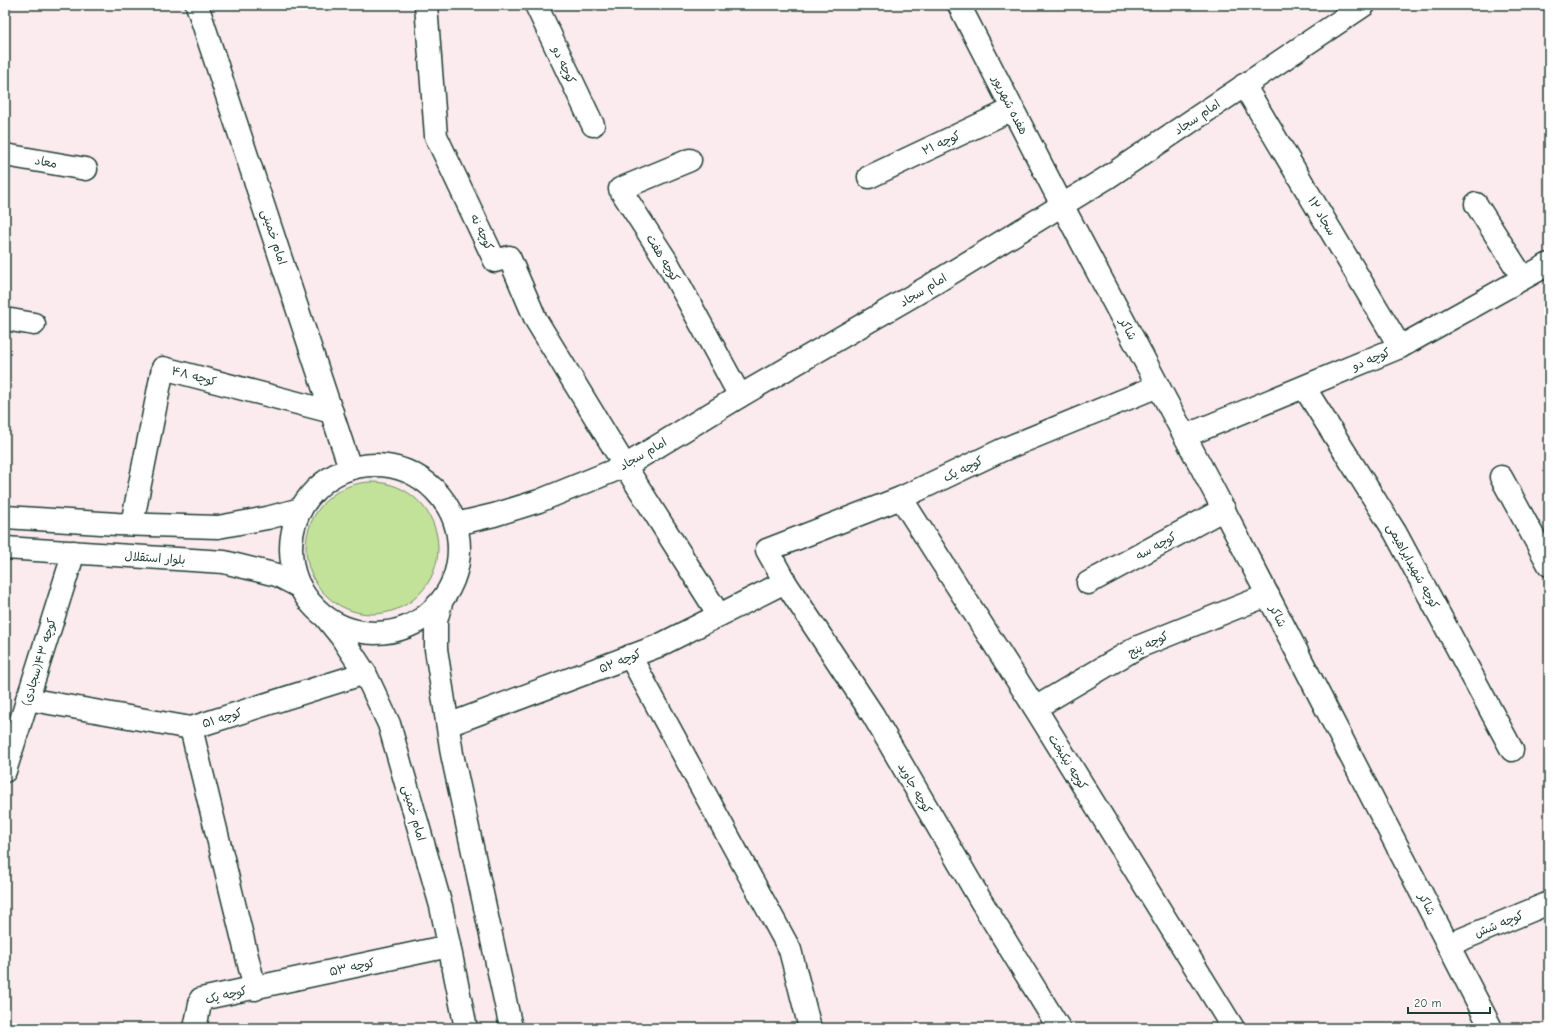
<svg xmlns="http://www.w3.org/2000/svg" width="1554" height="1033" viewBox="0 0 1554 1033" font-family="'Comic Neue','Playpen Sans Arabic',sans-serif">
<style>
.green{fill:#c2e199;stroke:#708f66}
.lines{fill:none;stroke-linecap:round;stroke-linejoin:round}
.street-casing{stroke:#1f3d34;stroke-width:25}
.secondary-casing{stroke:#1f3d34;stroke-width:25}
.street{stroke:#fff;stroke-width:22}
.secondary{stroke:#fff;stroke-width:22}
.labels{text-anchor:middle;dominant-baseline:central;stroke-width:4;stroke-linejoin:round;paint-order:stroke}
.street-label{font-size:12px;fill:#1f3d34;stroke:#fff}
</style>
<rect width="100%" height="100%" fill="#fbeaee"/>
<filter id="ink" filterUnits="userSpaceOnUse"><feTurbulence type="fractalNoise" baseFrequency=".025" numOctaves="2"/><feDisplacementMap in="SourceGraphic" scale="8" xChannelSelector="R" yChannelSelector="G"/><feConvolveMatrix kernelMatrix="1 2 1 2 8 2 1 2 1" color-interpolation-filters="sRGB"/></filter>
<g filter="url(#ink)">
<circle class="green" cx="372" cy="548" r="66"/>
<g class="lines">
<defs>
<g id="street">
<polyline points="426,5 436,136 495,261 509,257 536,320 625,466 719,615"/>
<polyline points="536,5 593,125"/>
<polyline points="1244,85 1400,347"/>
<polyline points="5,155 86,169"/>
<polyline points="690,160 620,189 666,260 740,396"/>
<polyline points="869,177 1013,109"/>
<polyline points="1476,204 1523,278"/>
<polyline points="5,319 34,324"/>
<polyline points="1304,387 1395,532 1512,750"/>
<polyline points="1185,436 1400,347 1549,264"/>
<polyline points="1501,477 1549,565"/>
<polyline points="901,498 1035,708 1233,1028"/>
<polyline points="132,524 163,368 332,412"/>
<polyline points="1088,583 1224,509"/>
<polyline points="630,656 790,950 810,1028"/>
<polyline points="27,699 191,728 365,673"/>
<polyline points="1035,708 1138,647 1268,595"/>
<polyline points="448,725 658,646 785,582"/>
<polyline points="191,728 255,989"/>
<polyline points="5,771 74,552"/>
<polyline points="1448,945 1549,903"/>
<polyline points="195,1028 201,999 449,946"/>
<polyline points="1059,1028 981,901 873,715 785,582 767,550 901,498 1002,450 1158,386"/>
</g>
<g id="secondary">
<polyline points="197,5 350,468"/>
<polyline points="959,5 1062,205 1214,491 1491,1028"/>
<circle cx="375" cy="549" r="84"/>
<polyline points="5,517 117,524 218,527 267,518 301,509"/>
<polyline points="456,524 494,515 539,501 625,466 740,396 933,284 1108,177 1364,5"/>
<polyline points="5,548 224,562 277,575 300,587"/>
<polyline points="441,603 436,621 436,649 452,754 511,1028"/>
<polyline points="327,619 340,635 365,673 389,724 441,906 466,1028"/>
</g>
</defs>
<use href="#street" class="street-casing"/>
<use href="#secondary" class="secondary-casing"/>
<use href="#street" class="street"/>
<use href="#secondary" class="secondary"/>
</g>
</g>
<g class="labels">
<g class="street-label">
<text transform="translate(564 65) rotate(65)">کوچه دو</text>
<text transform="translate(1010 105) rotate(63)">هفده شهریور</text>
<text transform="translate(1197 117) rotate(-34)">امام سجاد</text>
<text transform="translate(941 143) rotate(-25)">کوچه ۲۱</text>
<text transform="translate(46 162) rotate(10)">معاد</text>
<text transform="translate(1322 216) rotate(59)">سجاد ۱۲</text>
<text transform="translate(482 232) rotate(65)">کوچه نه</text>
<text transform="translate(274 237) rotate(72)">امام خمینی</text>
<text transform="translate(663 258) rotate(59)">کوچه هفت</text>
<text transform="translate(923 290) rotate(-31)">امام سجاد</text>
<text transform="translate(1128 329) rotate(62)">شاکر</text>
<text transform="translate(1371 359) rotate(-23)">کوچه دو</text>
<text transform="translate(194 376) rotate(15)">کوچه ۴۸</text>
<text transform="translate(643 454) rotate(-30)">امام سجاد</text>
<text transform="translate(963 469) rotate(-26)">کوچه یک</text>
<text transform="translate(1156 546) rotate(-29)">کوچه سه</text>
<text transform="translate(155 558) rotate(4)">بلوار استقلال</text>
<text transform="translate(1413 566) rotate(61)">کوچه شهیدایراهیمی</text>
<text transform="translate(1278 616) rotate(63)">شاکر</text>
<text transform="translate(1148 644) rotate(-25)">کوچه پنج</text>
<text transform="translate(620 661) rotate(-22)">کوچه ۵۲</text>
<text transform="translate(39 662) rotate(-73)">کوچه ۴۳(سجادی)</text>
<text transform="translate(222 718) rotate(-17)">کوچه ۵۱</text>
<text transform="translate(1068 762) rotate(58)">کوچه نیکبخت</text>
<text transform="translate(915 788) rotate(60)">کوچه جاوید</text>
<text transform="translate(414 813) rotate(74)">امام خمینی</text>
<text transform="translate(1427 904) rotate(63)">شاکر</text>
<text transform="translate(1499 924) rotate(-22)">کوچه شش</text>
<text transform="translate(352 967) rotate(-12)">کوچه ۵۳</text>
<text transform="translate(226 995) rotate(-13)">کوچه یک</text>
</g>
</g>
<rect width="1554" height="1033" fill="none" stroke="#fff" stroke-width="20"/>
<rect x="10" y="10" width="1534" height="1013" fill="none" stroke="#1f3d34" stroke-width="1.5" filter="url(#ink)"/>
<path d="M1408 1007v6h82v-6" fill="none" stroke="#1f3d34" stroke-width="2"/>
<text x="1414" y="1007" font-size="12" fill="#1f3d34" stroke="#ffffff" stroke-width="3" paint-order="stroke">20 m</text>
</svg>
